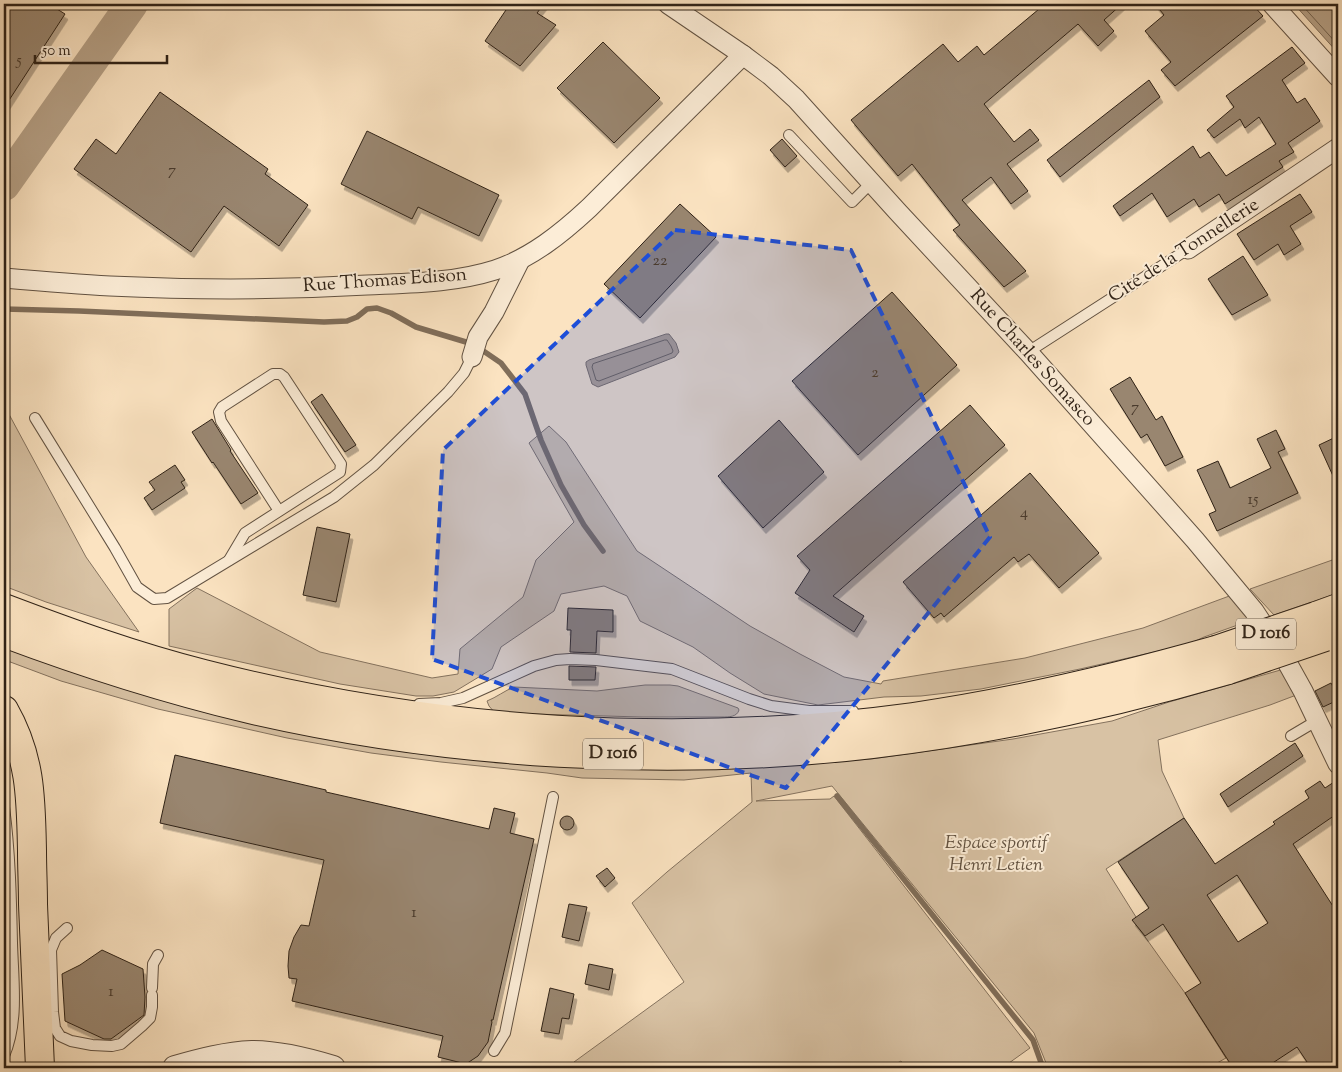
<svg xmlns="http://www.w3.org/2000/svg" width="1342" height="1072" viewBox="0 0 1342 1072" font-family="'Sorts Mill Goudy',serif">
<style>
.green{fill:#d8c2a4;stroke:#84725e}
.water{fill:#b6a187;stroke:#806e5a}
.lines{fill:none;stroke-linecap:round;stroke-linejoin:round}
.shore{stroke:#72624f;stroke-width:1}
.stream{stroke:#806e5a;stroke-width:5.5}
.river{stroke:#b6a187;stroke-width:32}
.building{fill:#99866f;stroke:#2f2217;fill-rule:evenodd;filter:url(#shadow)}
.service-casing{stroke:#625242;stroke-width:12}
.minor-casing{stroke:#625242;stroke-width:21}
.tertiary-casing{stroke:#625242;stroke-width:26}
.trunk-casing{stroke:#2f2217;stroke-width:30}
.service{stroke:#fcedd7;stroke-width:10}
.minor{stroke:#fcedd7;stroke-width:19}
.tertiary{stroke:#fcedd7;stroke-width:24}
.trunk{stroke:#fbe3c1;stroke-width:28}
.trunk-bridge-casing{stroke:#2f2217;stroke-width:30;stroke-linecap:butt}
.trunk-bridge{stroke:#fbe3c1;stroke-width:28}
.marked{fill:#1d4ed8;fill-opacity:0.2;stroke:#1d4ed8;stroke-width:4;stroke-dasharray:10 6;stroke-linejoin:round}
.labels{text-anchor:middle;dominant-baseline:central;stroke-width:4;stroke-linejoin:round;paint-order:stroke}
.number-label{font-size:16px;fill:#4a3b2d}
.shield{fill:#fcedd7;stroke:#6c5f51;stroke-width:1}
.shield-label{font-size:18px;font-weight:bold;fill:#2f2217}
.street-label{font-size:19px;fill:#2f2217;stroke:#fcedd7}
.park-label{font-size:19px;font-style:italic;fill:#625241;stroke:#fcedd7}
</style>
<defs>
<filter id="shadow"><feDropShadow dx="3" dy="5.5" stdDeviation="0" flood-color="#0004"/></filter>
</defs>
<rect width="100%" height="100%" fill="#fbe3c1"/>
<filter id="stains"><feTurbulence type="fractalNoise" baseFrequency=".004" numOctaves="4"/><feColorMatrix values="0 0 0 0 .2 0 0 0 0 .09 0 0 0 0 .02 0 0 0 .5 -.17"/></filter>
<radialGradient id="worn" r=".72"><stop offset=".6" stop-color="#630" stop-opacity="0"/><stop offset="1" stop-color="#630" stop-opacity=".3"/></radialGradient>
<g class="green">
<polygon points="4,405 86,557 139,632 46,602 4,586"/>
<polygon points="549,426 566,442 637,551 750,626 800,654 844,677 881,684 883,681 1025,658 1143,628 1232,595 1249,621 1204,637 1189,644 1080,669 981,689 921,696 884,697 818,705 764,694 730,673 693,647 640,621 627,596 604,586 561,594 554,611 501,647 492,669 454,692 433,696 416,696 340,684 169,646 169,609 197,588 320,652 432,678 458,674 460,649 523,597 536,560 574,522 529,443"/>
<polygon points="1338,558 1338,593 1274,615 1250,589"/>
<polygon points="4,646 798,764 871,759 1013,739 1112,721 1169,702 1284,669 1299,694 1270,705 1158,740 1162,771 1184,818 1106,869 1136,917 1133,920 1185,993 1226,1058 1208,1068 1048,1068 1034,1033 832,786 756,801 830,799 834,796 1030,1048 1002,1068 906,1068 901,1061 888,1068 579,1068 574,1062 684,982 632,903 667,872 752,802 751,773 684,780 582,778 547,773 441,762 371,753 287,738 158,709 61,681 5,660 4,659"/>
<path d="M645,685H670L678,686L738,708L739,710C737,717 729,717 722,717H642L495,713L489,706L487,701C497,697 504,691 514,687L597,691Z"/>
</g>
<g class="water">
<polygon points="1294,4 1338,4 1338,53"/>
<polygon points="666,334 669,334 676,343 679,352 675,357 598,387 592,384 586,365 586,362 589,360"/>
</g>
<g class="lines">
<g class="shore">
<polyline points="1301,4 1338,45"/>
<polygon points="665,340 667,340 671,346 673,351 672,353 599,381 596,380 592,367 593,364"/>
</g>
<g class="stream">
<polyline points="4,309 79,311 324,322 347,321 357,317 367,309 377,308 391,313 416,327 466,342"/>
<polyline points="482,350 501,363 525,394 541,440 561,485 584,525 603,551"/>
<polyline points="837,796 1033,1040 1043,1068"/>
</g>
<polyline class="river" points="4,185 132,4"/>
</g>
<g class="building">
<polygon points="4,4 49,4 65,14 4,108"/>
<polygon points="510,4 544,4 537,13 556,25 520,66 485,41"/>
<polygon points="1045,4 1122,4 1104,20 1114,31 1098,46 1078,24 984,104 1014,142 1030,129 1039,140 1007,164 1028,191 1011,204 991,177 962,200 1026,271 1004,287 953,230 960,225 912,164 898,176 851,120 943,44 958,62 977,46 984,55"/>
<polygon points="1155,4 1252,4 1263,16 1175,86 1161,70 1171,62 1145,31 1164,15"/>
<polygon points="603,42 660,98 614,143 557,88"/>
<polygon points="1292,47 1305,63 1282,80 1297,103 1305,98 1320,121 1288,143 1294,152 1279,161 1283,167 1225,204 1219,194 1199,207 1194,199 1167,217 1152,193 1120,216 1113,206 1193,146 1200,158 1209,152 1226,176 1276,144 1259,117 1245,128 1240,119 1214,138 1207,130 1234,107 1226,96"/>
<polygon points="1149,80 1160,97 1060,177 1047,160"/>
<polygon points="160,92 268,169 265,174 308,205 279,246 224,206 191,252 74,169 96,139 116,154"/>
<polygon points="367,131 499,195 479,236 418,207 412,219 341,184"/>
<polygon points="782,139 797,156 785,167 770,150"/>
<polygon points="1300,194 1312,212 1290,226 1301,244 1284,255 1278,244 1254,260 1237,234"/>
<polygon points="680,204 716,237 640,318 604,284"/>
<polygon points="1243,256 1268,295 1232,315 1208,279"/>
<polygon points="892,292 957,365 858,455 792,381"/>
<polygon points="1130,377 1156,420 1162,416 1183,457 1165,466 1147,434 1141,438 1110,389"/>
<polygon points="322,394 356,445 345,452 311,402"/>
<polygon points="970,405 1005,445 833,596 864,616 854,632 795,593 810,570 797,556"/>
<polygon points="212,419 231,450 230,451 258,493 241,504 213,462 212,463 192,432"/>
<polygon points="779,420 824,472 763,528 718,476"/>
<polygon points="1276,430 1285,449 1278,452 1298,493 1217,531 1209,514 1216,511 1197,470 1218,461 1230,488 1271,468 1257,439"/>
<polygon points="1338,436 1338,487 1319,445"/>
<polygon points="175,465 185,480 181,482 185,488 152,510 144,498 155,490 149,482"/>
<polygon points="1030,473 1099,553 1059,588 1029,554 1018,562 1014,557 944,617 941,613 934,618 903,582"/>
<polygon points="317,527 350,534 336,602 303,595"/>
<polygon points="568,608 613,610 613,632 597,631 596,653 570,652 571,630 567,630"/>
<polygon points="569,666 596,667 595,680 569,680"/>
<polygon points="1331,683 1338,696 1338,700 1323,707 1315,691"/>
<polygon points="1295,743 1303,756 1228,807 1220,794"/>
<polygon points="175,755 326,790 326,792 489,829 494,808 515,813 510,833 534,839 493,1020 491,1020 492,1022 488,1042 478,1056 466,1064 438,1057 443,1036 292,1001 297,979 289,978 288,966 289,951 294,937 301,925 309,926 324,860 160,823"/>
<path d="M1320,781L1325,788L1334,782L1338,792V813L1293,844L1338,914V1068H1311L1297,1047L1265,1068H1233L1185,993L1201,983L1163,924L1145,936L1132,920L1149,908L1118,862L1184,818L1215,864L1275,824L1273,822L1309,798L1305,791ZM1237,875L1268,923L1238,942L1207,895Z"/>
<circle cx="567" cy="823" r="7"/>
<polygon points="607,868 615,878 605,887 596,876"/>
<polygon points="569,904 587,907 579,941 562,937"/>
<polygon points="102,950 143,969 145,997 144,1015 111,1039 104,1039 65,1021 62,974 80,965"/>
<polygon points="589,964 613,969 609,990 585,984"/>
<polygon points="550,988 574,994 569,1019 562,1018 559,1034 541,1031"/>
</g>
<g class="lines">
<defs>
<g id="service">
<polyline points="789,135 852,202 871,183"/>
<polyline points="1028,352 1188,249"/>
<polyline points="35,418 115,548 137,587 154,599 167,598 334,497 374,465 448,392 464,373 472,357"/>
<polyline points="229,560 245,533 340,472 341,464 284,377 280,374 273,374 222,407 219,412 221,421 279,511"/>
<polyline points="419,704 441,703 463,698 534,666 556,660 570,659 596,660 672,669 749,699 771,706 809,711 853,711"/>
<polyline points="1291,736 1318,720"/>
<path d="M4,807C10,852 11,898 12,943C13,981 19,1021 4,1056"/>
<polyline points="67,928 56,938 51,950 53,1012 55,1028 60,1036 71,1041 92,1045 112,1046 121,1044 142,1026 150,1018 152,1007 152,995"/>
<polyline points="152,988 153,964 158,955"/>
<polyline points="494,1051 505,1033 553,797"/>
</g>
<g id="minor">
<polyline points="668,4 743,55 771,76 796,99 897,211 1028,352 1195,540 1254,611 1283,655 1303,691 1338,764"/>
<polyline points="1272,4 1338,77"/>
<polyline points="1188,249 1338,148"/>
<path d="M4,278C39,281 74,284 110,286C195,290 281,290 367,285C410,283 454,283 495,270C531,258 561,234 589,208L743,55"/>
<polyline points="472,357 478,337 494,312 520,260"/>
</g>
<path id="tertiary" d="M175,1068C200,1061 226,1054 252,1053C280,1053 307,1060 333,1068"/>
<g id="trunk">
<path d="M4,608C70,633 136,657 204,674C434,733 678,749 913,717C1016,702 1117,678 1216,650"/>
<polyline points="1316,616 1338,608"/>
<path d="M4,633C84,663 166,689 249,709C448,755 670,768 872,744C993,730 1111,704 1228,670"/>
<path d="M4,710C31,757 31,799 32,851C32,868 33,886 33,904C35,959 38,1014 40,1068"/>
</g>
</defs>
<use href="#service" class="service-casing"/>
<use href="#minor" class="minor-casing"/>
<use href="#tertiary" class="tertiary-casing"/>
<use href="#trunk" class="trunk-casing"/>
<use href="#service" class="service"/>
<use href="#minor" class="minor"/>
<use href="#tertiary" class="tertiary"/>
<use href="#trunk" class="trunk"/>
<defs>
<g id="trunk-bridge">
<polyline points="1216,650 1316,616"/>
<polyline points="1228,670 1325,637"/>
</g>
</defs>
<use href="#trunk-bridge" class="trunk-bridge-casing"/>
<use href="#trunk-bridge" class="trunk-bridge"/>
</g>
<path class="marked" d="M675,230L851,250L990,537L786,788L432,659L443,450Z"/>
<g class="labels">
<g class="number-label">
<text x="19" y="61">5</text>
<text x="172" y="171">7</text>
<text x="660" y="261">22</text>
<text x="875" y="373">2</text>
<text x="1135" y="408">7</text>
<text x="1253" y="500">15</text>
<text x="1024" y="513">4</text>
<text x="414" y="913">1</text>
<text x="111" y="992">1</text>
</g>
<g class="shield">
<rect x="1236" y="618.5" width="60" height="31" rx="4"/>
<rect x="583" y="738.5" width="60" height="31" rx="4"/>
</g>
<g class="shield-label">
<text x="1266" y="634">D 1016</text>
<text x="613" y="754">D 1016</text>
</g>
<g class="street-label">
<text transform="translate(1184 251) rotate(-33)">Cité de la Tonnellerie</text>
<text transform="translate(385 281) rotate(-4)">Rue Thomas Edison</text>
<text transform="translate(1032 358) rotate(48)">Rue Charles Somasco</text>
</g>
<g class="park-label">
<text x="996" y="843">Espace sportif<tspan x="996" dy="22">Henri Letien</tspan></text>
</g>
</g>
<rect width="1342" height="1072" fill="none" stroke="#fbe3c1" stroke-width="20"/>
<rect x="5" y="5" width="1332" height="1062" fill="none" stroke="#2f2217" stroke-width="2.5"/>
<rect x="10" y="10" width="1322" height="1052" fill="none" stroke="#2f2217"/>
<path d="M35 55v8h132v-8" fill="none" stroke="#2f2217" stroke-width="2.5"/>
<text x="42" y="55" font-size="15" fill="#2f2217" stroke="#fcedd7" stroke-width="4" paint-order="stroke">50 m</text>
<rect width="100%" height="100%" filter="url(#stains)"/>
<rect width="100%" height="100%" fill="url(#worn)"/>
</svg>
